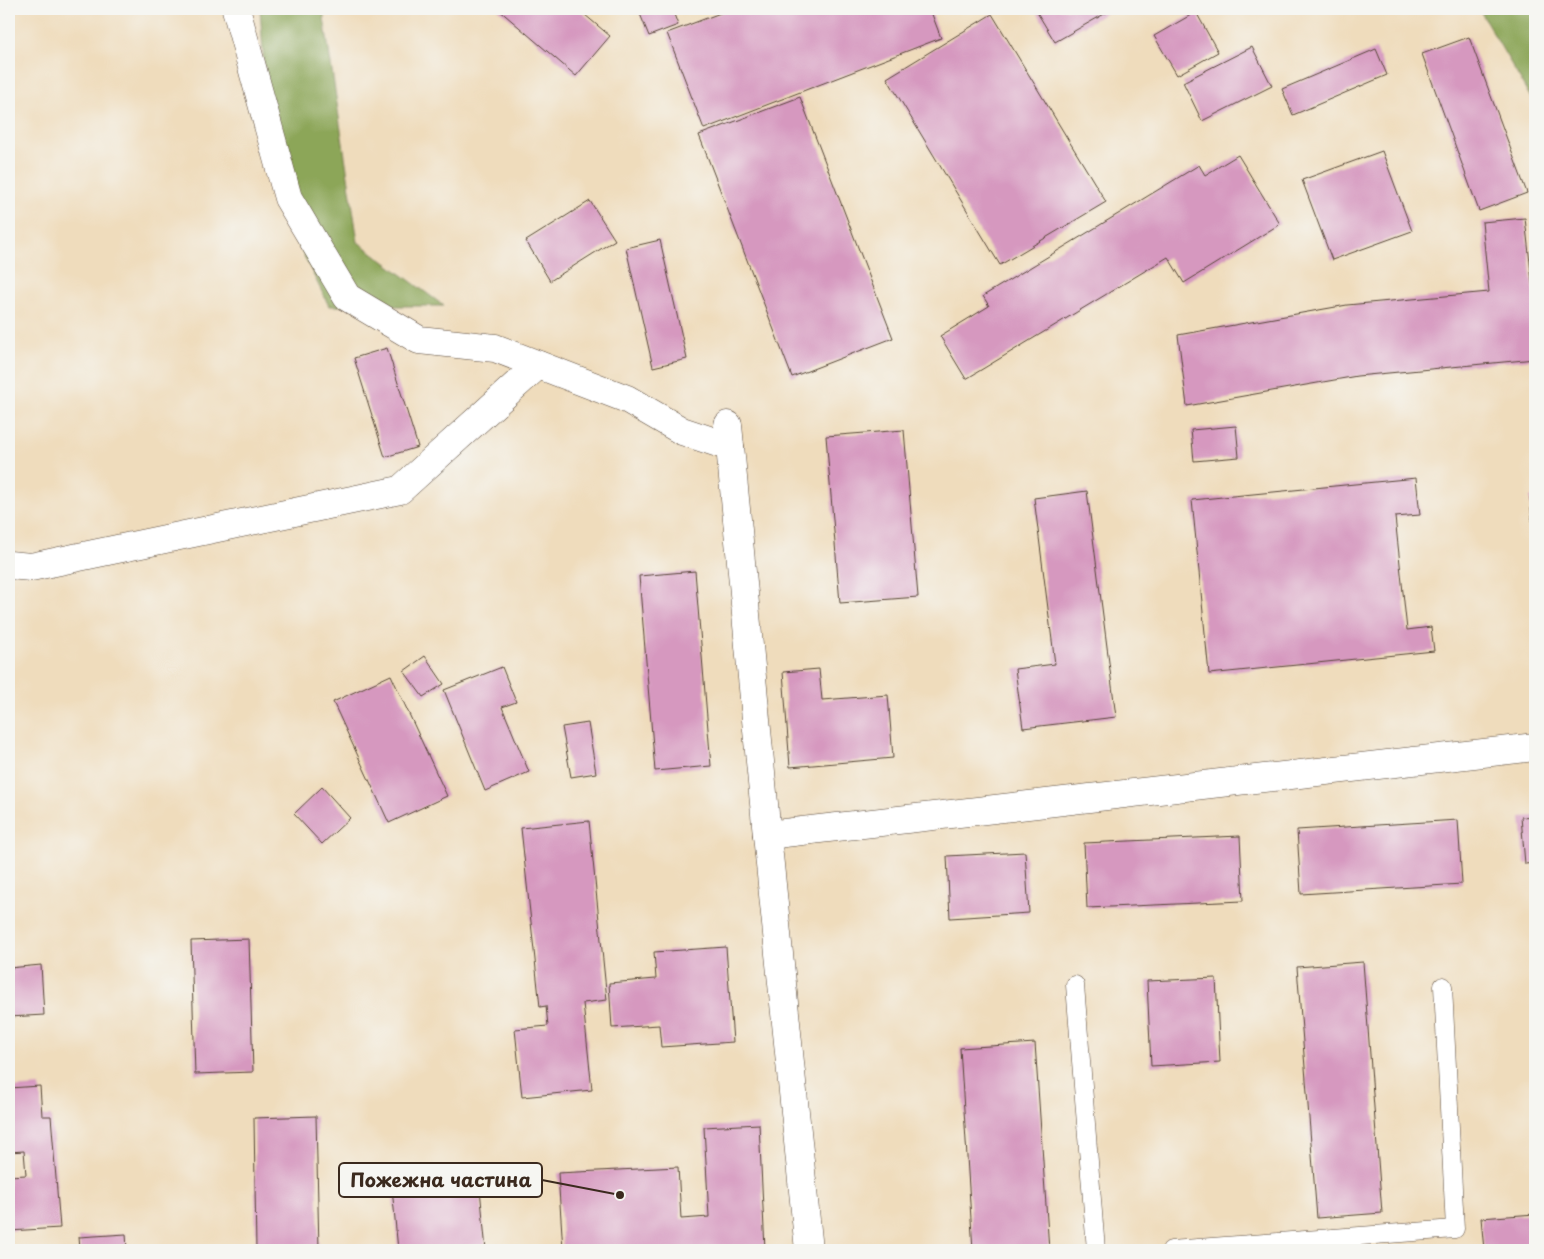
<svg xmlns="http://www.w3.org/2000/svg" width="1544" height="1259" viewBox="0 0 1544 1259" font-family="'Playpen Sans',sans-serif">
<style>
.forest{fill:#8ca659;stroke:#64683c}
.building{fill:#d698bf}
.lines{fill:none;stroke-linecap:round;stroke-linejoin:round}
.lane-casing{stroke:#564536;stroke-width:19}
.street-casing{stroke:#564536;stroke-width:29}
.lane{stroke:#fff;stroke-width:18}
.street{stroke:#fff;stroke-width:28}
.leader{fill:none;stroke:#3b2a1e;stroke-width:2}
.callout-dot{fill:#3b2a1e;stroke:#f6f6f2;stroke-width:2}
.callout{fill:#f6f6f2;stroke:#3b2a1e;stroke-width:2}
.callout-label{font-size:19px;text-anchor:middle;font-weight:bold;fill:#3b2a1e}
</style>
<rect width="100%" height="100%" fill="#f6f6f2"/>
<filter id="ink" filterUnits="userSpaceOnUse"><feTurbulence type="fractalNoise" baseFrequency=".02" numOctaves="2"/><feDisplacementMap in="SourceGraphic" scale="10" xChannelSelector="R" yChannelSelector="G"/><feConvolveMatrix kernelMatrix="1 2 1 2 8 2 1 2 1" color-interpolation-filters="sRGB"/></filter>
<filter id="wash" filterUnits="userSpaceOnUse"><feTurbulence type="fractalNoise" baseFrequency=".0096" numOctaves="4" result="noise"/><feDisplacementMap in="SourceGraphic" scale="20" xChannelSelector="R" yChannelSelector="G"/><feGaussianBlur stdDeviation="1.12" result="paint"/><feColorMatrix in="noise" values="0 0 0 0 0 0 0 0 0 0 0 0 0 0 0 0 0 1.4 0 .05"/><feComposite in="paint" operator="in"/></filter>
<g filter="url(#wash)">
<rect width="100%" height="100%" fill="#efdcbc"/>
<g class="forest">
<polygon points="260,9 324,9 324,18 358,242 444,306 329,306 273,194"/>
<polygon points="1479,9 1535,9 1535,105"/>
</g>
<g id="blocks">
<g class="building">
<polygon points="498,9 578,9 610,36 576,76"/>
<polygon points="638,9 672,9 678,25 649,36"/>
<polygon points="731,9 930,9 941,38 704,129 667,33"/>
<polygon points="1035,9 1113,9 1055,42"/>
<polygon points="1196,12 1218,52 1177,75 1154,36"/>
<polygon points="992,14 1106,202 1000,265 887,78"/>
<polygon points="1469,37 1527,193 1479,211 1422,54"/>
<polygon points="1252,47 1272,86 1202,121 1183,82"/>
<polygon points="1376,49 1387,75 1293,115 1282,89"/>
<polygon points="800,97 893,338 792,377 699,135"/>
<polygon points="1382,151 1412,231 1332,260 1302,180"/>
<polygon points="1238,155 1280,224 1184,283 1168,257 966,379 940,336 989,306 983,296 1199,165 1205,175"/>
<polygon points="590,201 615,240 550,281 526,241"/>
<polygon points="1525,218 1535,308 1535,359 1357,376 1187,406 1178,335 1347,305 1489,292 1482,222"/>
<polygon points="660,240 687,359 653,367 626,248"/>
<polygon points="387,348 418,447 385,457 354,358"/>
<polygon points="1236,426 1239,457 1194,461 1191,430"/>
<polygon points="904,430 918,597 840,603 826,436"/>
<polygon points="1416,478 1420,515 1395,517 1407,630 1431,627 1434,651 1209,674 1192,500"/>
<polygon points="1087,491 1116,717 1023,728 1015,669 1055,664 1034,498"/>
<polygon points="1535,496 1535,547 1534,547 1530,497"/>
<polygon points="695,571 711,766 655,771 639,576"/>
<polygon points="425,656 444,684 423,697 404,671"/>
<polygon points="502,667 516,702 502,707 529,772 485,791 444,690"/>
<polygon points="819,669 822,700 888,695 893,758 790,767 783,672"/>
<polygon points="391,675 447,796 389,823 333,702"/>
<polygon points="588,723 596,773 571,777 562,727"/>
<polygon points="322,787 350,818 322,844 294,814"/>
<polygon points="1535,816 1535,863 1525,864 1521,817"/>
<polygon points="1458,820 1462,884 1301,894 1297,830"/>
<polygon points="589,821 607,1000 583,1003 592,1090 522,1097 515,1029 548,1026 546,1006 540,1007 521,828"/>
<polygon points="1240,836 1243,901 1087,908 1084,843"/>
<polygon points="1025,852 1029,913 950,918 947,856"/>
<polygon points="249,939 253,1072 195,1074 191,941"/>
<polygon points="726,947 733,1042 661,1047 659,1025 612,1028 609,983 656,979 654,952"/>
<polygon points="1363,962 1382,1213 1317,1218 1297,967"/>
<polygon points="41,965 44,1015 9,1017 9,968"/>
<polygon points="1216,978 1220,1062 1151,1066 1147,981"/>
<polygon points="1035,1043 1049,1250 973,1250 960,1048"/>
<polygon points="40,1086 42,1116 51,1116 60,1228 9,1231 9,1176 26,1175 24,1151 9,1152 9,1088"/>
<polygon points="316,1116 319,1250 256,1250 254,1118"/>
<polygon points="759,1124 765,1250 563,1250 558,1173 678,1167 681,1219 709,1217 704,1127"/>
<polygon points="479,1179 486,1250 398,1250 392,1188"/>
<polygon points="1535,1214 1535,1250 1484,1250 1481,1218"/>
<polygon points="126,1234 127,1250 80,1250 79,1237"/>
</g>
</g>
</g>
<g filter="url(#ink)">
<use href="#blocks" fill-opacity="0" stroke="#564536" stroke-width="1"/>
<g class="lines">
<defs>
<g id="lane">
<polyline points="1075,985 1096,1250"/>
<polyline points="1171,1250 1455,1229 1443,986"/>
</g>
<g id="street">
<polyline points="236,9 288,198 347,297 419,340 495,348 627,399 682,431 730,447"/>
<polyline points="728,425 767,835 809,1250"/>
<polyline points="9,565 31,567 400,490 538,365"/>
<polyline points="767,835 1535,747"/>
</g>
</defs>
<use href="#lane" class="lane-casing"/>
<use href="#street" class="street-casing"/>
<use href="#lane" class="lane"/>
<use href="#street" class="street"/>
</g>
</g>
<path class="leader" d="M620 1195L542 1180"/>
<circle class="callout-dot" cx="620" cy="1195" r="5"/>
<rect class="callout" x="339" y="1163" width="203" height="34" rx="5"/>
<g class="callout-label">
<text x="441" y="1187">Пожежна частина</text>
</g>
<rect width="1544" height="1259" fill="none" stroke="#f6f6f2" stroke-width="30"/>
</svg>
